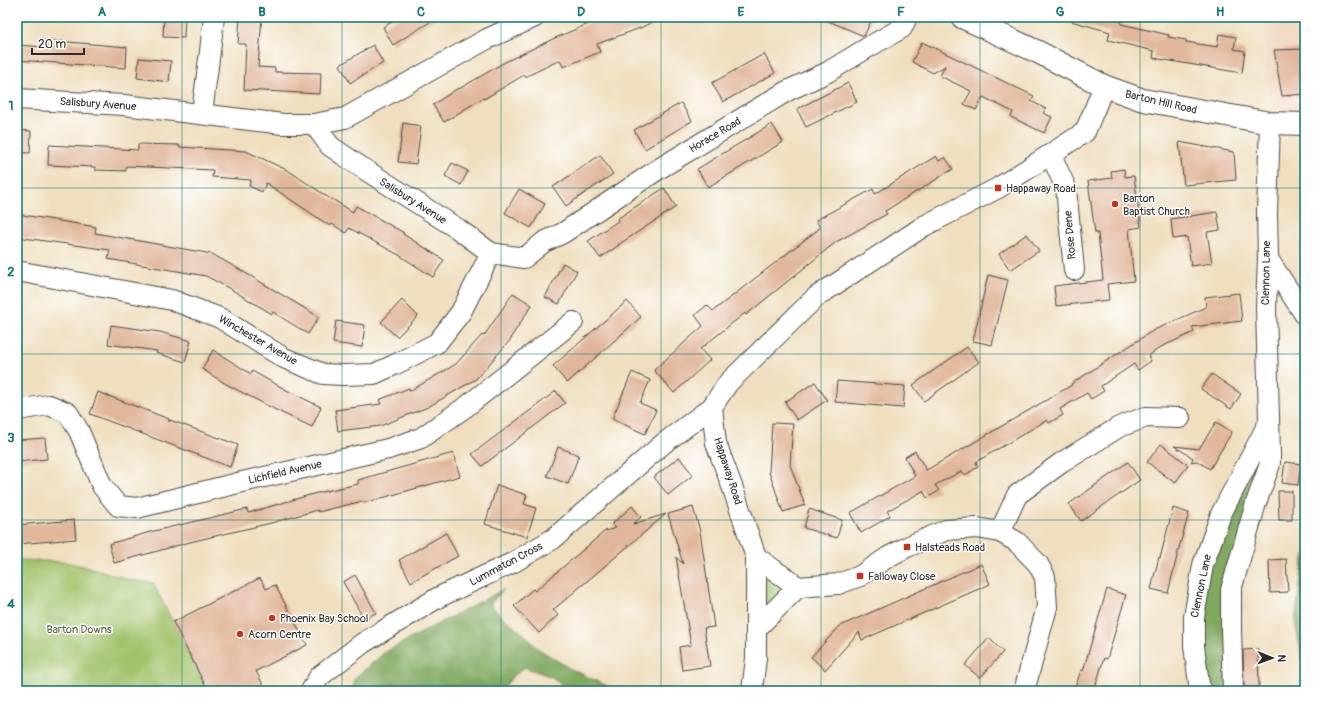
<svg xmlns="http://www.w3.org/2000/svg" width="1322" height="708" viewBox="0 0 1322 708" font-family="Pangolin,sans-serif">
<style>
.built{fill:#f0d5bc}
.green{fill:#a2c36c;stroke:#66774c}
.forest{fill:#81a960;stroke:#566a46}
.building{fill:#e1b79b}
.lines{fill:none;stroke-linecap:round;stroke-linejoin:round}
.minor-casing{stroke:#484641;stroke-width:22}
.tertiary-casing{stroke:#484641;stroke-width:24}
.minor{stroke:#fff;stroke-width:20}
.tertiary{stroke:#fff;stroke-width:22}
.grid{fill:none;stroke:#0f766e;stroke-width:1;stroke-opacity:0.55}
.poi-dot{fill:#c8321e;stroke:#fff;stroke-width:1.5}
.labels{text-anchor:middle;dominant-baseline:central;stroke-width:3;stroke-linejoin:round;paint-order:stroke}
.street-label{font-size:11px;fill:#2b2b2b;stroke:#fff}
.poi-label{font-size:11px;fill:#2b2b2b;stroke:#fff;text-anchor:start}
.park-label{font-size:11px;fill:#556042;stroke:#fff}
.neatline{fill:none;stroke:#0f766e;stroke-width:1.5}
.grid-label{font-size:13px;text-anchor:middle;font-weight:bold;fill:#0f766e}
</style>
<rect width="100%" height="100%" fill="#fff"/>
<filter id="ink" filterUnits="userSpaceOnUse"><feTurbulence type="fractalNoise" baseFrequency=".025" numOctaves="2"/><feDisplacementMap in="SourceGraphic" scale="8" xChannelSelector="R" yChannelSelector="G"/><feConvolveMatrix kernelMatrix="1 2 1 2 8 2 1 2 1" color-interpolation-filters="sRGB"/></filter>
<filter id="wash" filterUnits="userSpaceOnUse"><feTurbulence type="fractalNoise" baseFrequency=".012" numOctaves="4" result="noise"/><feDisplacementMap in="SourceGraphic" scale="16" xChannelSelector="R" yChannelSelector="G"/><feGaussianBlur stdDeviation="0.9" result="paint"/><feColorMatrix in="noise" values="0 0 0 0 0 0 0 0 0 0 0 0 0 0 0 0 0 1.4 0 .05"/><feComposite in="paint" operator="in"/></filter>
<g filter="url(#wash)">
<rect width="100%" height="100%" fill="#efdfbf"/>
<polygon class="built" points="1305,21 1305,124 1270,123 1265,23"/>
<g class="green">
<polygon points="756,557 798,587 756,629"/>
<polygon points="17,560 65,562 96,569 130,580 153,583 208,691 17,691"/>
</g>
<g class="forest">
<polygon points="1269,422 1244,542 1233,691 1200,691 1203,565"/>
<polygon points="1305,554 1305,672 1295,622 1302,569"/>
<polygon points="504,589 490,604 502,617 525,635 537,648 569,668 592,679 618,691 565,691 558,681 552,677 524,667 521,671 513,676 501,691 354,691 353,689 354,679 385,652"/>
</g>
<g id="blocks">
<g class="building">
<polygon points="164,17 185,17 184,38 163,37"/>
<polygon points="240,17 262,17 258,67 275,68 275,72 321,73 320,94 244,90 246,44 238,44"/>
<polygon points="401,17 438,17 393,45 383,27"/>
<polygon points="605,17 663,17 640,28 597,44 600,52 563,67 560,60 525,77 524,75 484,99 483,98 444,122 433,105 458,88 459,89 505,62 555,38"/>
<polygon points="819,17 873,17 864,36"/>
<polygon points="1072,17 1122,17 1121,24 1169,35 1168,37 1186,40 1186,42 1217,47 1219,34 1236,37 1234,49 1245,51 1242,73 1153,58 1154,51 1108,40 1110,32 1071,21"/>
<polygon points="44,40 127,47 126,68 17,60 17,45 44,47"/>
<polygon points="922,42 1034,96 1031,101 1046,109 1043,113 1052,117 1044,133 1011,117 1013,112 983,97 976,110 964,104 971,91 940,76 945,66 933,73 912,62"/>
<polygon points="373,45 383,63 350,83 340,65"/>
<polygon points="1305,49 1305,94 1282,96 1274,50"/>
<polygon points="764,54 775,73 723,102 712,83"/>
<polygon points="139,58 171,61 169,82 137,78"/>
<polygon points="848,83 857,102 806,127 797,109"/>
<polygon points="681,103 692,121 645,149 634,130"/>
<polygon points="403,123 421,126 416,164 398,162"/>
<polygon points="772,124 783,142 708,187 697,169"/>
<polygon points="17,130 31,131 30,153 17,152"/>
<polygon points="1179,142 1234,152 1236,180 1184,185"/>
<polygon points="138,144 179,145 179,147 246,151 289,171 332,200 332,199 353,212 356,206 404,233 403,234 444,260 433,277 399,255 349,228 346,233 332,224 330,226 266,183 262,192 249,186 251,180 212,177 213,170 126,166 126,171 95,170 95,167 48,165 49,145 138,150"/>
<polygon points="600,155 613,174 566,206 553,187"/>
<polygon points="936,156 939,161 945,157 953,169 885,211 887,214 836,242 746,315 745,313 700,349 710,360 674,393 654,370 703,326 695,315 707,305 713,311 820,228 816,220 873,189 875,194"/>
<polygon points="452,163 468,171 461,185 445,176"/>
<polygon points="1124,169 1125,177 1134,176 1141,227 1129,229 1134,281 1107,284 1109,300 1056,306 1054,286 1103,280 1098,233 1095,233 1088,181 1112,178 1111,171"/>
<polygon points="664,188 676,207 618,245 619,245 600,258 588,241 618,221 617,219"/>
<polygon points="519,189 545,204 531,228 505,213"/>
<polygon points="1217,212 1220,230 1207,232 1212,263 1191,266 1187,237 1173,239 1171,219"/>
<polygon points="17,214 96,227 95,233 212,254 244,272 319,317 308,334 273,312 272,314 234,291 206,276 108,259 110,250 17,237"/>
<polygon points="1027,234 1039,251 1010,270 999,254"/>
<polygon points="563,263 577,271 559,304 545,297"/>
<polygon points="988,275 1008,280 992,345 973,341"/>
<polygon points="513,293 532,305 511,337 512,338 476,379 428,407 380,426 338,431 335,410 381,404 379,400 409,388 410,391 456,364 482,335 484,336"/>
<polygon points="1239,293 1242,321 1192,327 1194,332 1161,347 1148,356 1151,361 1138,370 1134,364 1101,386 1104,391 1091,399 1087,393 1060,409 1063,415 1049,423 1047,420 976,462 978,467 965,475 962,471 935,485 939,491 927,498 923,491 887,511 890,516 861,533 850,513 915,476 905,457 915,451 926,470 932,467 1072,385 1071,384 1154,330 1206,307 1205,297"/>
<polygon points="402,300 418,316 397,337 381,322"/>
<polygon points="627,301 641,317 567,383 553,366"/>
<polygon points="336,321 365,325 362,347 333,343"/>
<polygon points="111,325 160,332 191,341 185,362 156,353 157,351 108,344"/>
<polygon points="967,347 979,362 924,401 913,385"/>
<polygon points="213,350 251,374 252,371 290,392 321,407 312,427 276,410 226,384 202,369"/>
<polygon points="632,372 650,380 640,403 656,410 645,434 612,419"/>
<polygon points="1212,374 1241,394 1231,409 1201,389"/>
<polygon points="837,381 905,386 903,408 835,402"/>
<polygon points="815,382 827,400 797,420 785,402"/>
<polygon points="556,391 565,403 482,466 472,454"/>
<polygon points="98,392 169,419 169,422 170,420 238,445 230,467 90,414"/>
<polygon points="1216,422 1232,432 1210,469 1197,461 1191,462 1193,458 1174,446 1199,449"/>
<polygon points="772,423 793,424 790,465 805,505 783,512 769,472"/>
<polygon points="45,438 47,459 17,462 17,440"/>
<polygon points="1161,444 1188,465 1175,483 1147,462"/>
<polygon points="558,447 579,455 568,484 547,476"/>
<polygon points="453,453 460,476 364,503 363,501 318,512 318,510 267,524 194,541 114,563 109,544 150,532 247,509 248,513 313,494 358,484 358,480"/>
<polygon points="679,457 693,475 668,495 654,477"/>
<polygon points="1128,462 1140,480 1081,521 1069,504"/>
<polygon points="1285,462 1301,464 1298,485 1282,483"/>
<polygon points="497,485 527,495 524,504 536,508 527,537 485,524"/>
<polygon points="1278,491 1292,491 1292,520 1279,520"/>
<polygon points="632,506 641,517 633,524 666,514 553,610 558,615 539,633 514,606 533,589 535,591 605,531 616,528 612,524"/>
<polygon points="693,507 700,531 714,627 704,628 710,666 682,670 679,647 691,645 676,557 683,564 668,514"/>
<polygon points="1173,508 1189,513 1180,544 1168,593 1151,589 1159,557 1160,558"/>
<polygon points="809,509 842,520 837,538 804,528"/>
<polygon points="74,520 76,539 17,544 17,525"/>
<polygon points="446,533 458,556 411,582 399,560"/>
<polygon points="1286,559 1288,592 1270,593 1269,560"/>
<polygon points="981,564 990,584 862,640 859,632 825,670 811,657 840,626"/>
<polygon points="355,575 376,613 364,619 343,582"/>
<polygon points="260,578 266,589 275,585 307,645 256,671 266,691 208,691 173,622"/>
<polygon points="1107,589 1126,595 1107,659 1104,658 1094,691 1074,691 1081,670 1083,671"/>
<polygon points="989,638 1003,652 980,678 965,665"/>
<polygon points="1258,649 1259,687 1244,687 1243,650"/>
</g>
</g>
</g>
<g filter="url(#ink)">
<use href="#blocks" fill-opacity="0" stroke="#484641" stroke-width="1"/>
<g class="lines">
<defs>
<g id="minor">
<polyline points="17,99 124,105 283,124 314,124 345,118 487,39 535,17"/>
<polyline points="202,113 210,51 214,17"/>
<polyline points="314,124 330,146 364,169 458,229 491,253 524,258 544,242 563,233 657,170 787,91 828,72 867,48 902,28 907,17"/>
<polyline points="1051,155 1066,188 1074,270"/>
<polyline points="1268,259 1305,315"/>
<polyline points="17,271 172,300 220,318 263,345 284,358 323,374 344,375 374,374 394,365 437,343 461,312 491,253"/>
<polyline points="712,407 716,443 733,489 756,557 756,658 752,691"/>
<polyline points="17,410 49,405 68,413 79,431 102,486 118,506 137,508 238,483 388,449 421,438 467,406 573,322"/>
<polyline points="1000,532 1017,495 1061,463 1119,427 1146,417 1180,418"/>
<polyline points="798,587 838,584 860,576 888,557 907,547 946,530 977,528 1000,532 1017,542 1038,564 1045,577 1047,607 1024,691"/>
<polyline points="756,629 798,587 756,557"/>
<polyline points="311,691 319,677 363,643 439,597 512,563 553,539 664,443 712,407 728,383 816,297 924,226 998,188 1085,132 1104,86"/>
<polyline points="1200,691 1194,646 1194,617 1203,565 1221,514 1269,422"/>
<polyline points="1233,691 1231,630 1231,590 1256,503 1270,464 1270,454 1266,307 1268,259 1267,213 1270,123"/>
</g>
<polyline id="tertiary" points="962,17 1038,52 1104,86 1143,100 1270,123 1305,124"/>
</defs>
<use href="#minor" class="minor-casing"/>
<use href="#tertiary" class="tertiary-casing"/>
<use href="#minor" class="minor"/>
<use href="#tertiary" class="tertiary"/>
</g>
</g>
<path class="grid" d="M182,17V691M342,17V691M501,17V691M661,17V691M821,17V691M980,17V691M1140,17V691M17,188H1305M17,354H1305M17,520H1305"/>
<g class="poi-dot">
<rect x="994" y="184" width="8" height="8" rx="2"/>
<circle cx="1115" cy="204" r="4"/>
<rect x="903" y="543" width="8" height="8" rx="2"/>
<rect x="856" y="572" width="8" height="8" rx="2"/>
<circle cx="272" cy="618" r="4"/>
<circle cx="240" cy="634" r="4"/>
</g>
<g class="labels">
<g class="street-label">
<text transform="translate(1161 102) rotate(13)">Barton Hill Road</text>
<text transform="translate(98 104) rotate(4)">Salisbury Avenue</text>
<text transform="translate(715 135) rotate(-31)">Horace Road</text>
<text transform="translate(413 201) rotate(32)">Salisbury Avenue</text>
<text transform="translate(1070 235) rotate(-95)">Rose Dene</text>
<text transform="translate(1266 273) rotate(-89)">Clennon Lane</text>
<text transform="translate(258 340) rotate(30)">Winchester Avenue</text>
<text transform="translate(728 471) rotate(72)">Happaway Road</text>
<text transform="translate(285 472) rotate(-13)">Lichfield Avenue</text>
<text transform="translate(506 564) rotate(-28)">Lummaton Cross</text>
<text transform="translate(1201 586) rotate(-78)">Clennon Lane</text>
</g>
<g class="poi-label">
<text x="1006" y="188">Happaway Road</text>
<text x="1123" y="198">Barton<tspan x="1123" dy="13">Baptist Church</tspan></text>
<text x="915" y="547">Halsteads Road</text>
<text x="868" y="576">Falloway Close</text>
<text x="280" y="618">Phoenix Bay School</text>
<text x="248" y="634">Acorn Centre</text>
</g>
<g class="park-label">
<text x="79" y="629">Barton Downs</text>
</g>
</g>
<rect width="1322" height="708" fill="none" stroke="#fff" stroke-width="44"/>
<g transform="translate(1272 658) rotate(91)" stroke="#ffffff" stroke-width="3" paint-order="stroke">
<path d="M0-3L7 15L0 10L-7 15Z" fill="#2b2b2b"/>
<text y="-6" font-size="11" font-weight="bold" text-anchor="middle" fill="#2b2b2b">N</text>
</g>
<path d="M32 48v6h52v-6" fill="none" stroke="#2b2b2b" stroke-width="2"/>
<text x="38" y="48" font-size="12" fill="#2b2b2b" stroke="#ffffff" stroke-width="3" paint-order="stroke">20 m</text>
<rect x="22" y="22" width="1278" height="664" class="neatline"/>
<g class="grid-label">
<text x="102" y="16">A</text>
<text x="262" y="16">B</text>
<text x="421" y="16">C</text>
<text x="581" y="16">D</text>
<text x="741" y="16">E</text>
<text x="901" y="16">F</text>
<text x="1060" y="16">G</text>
<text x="1220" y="16">H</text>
<text x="11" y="110">1</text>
<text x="11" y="276">2</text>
<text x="11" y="442">3</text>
<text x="11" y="608">4</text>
</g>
</svg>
